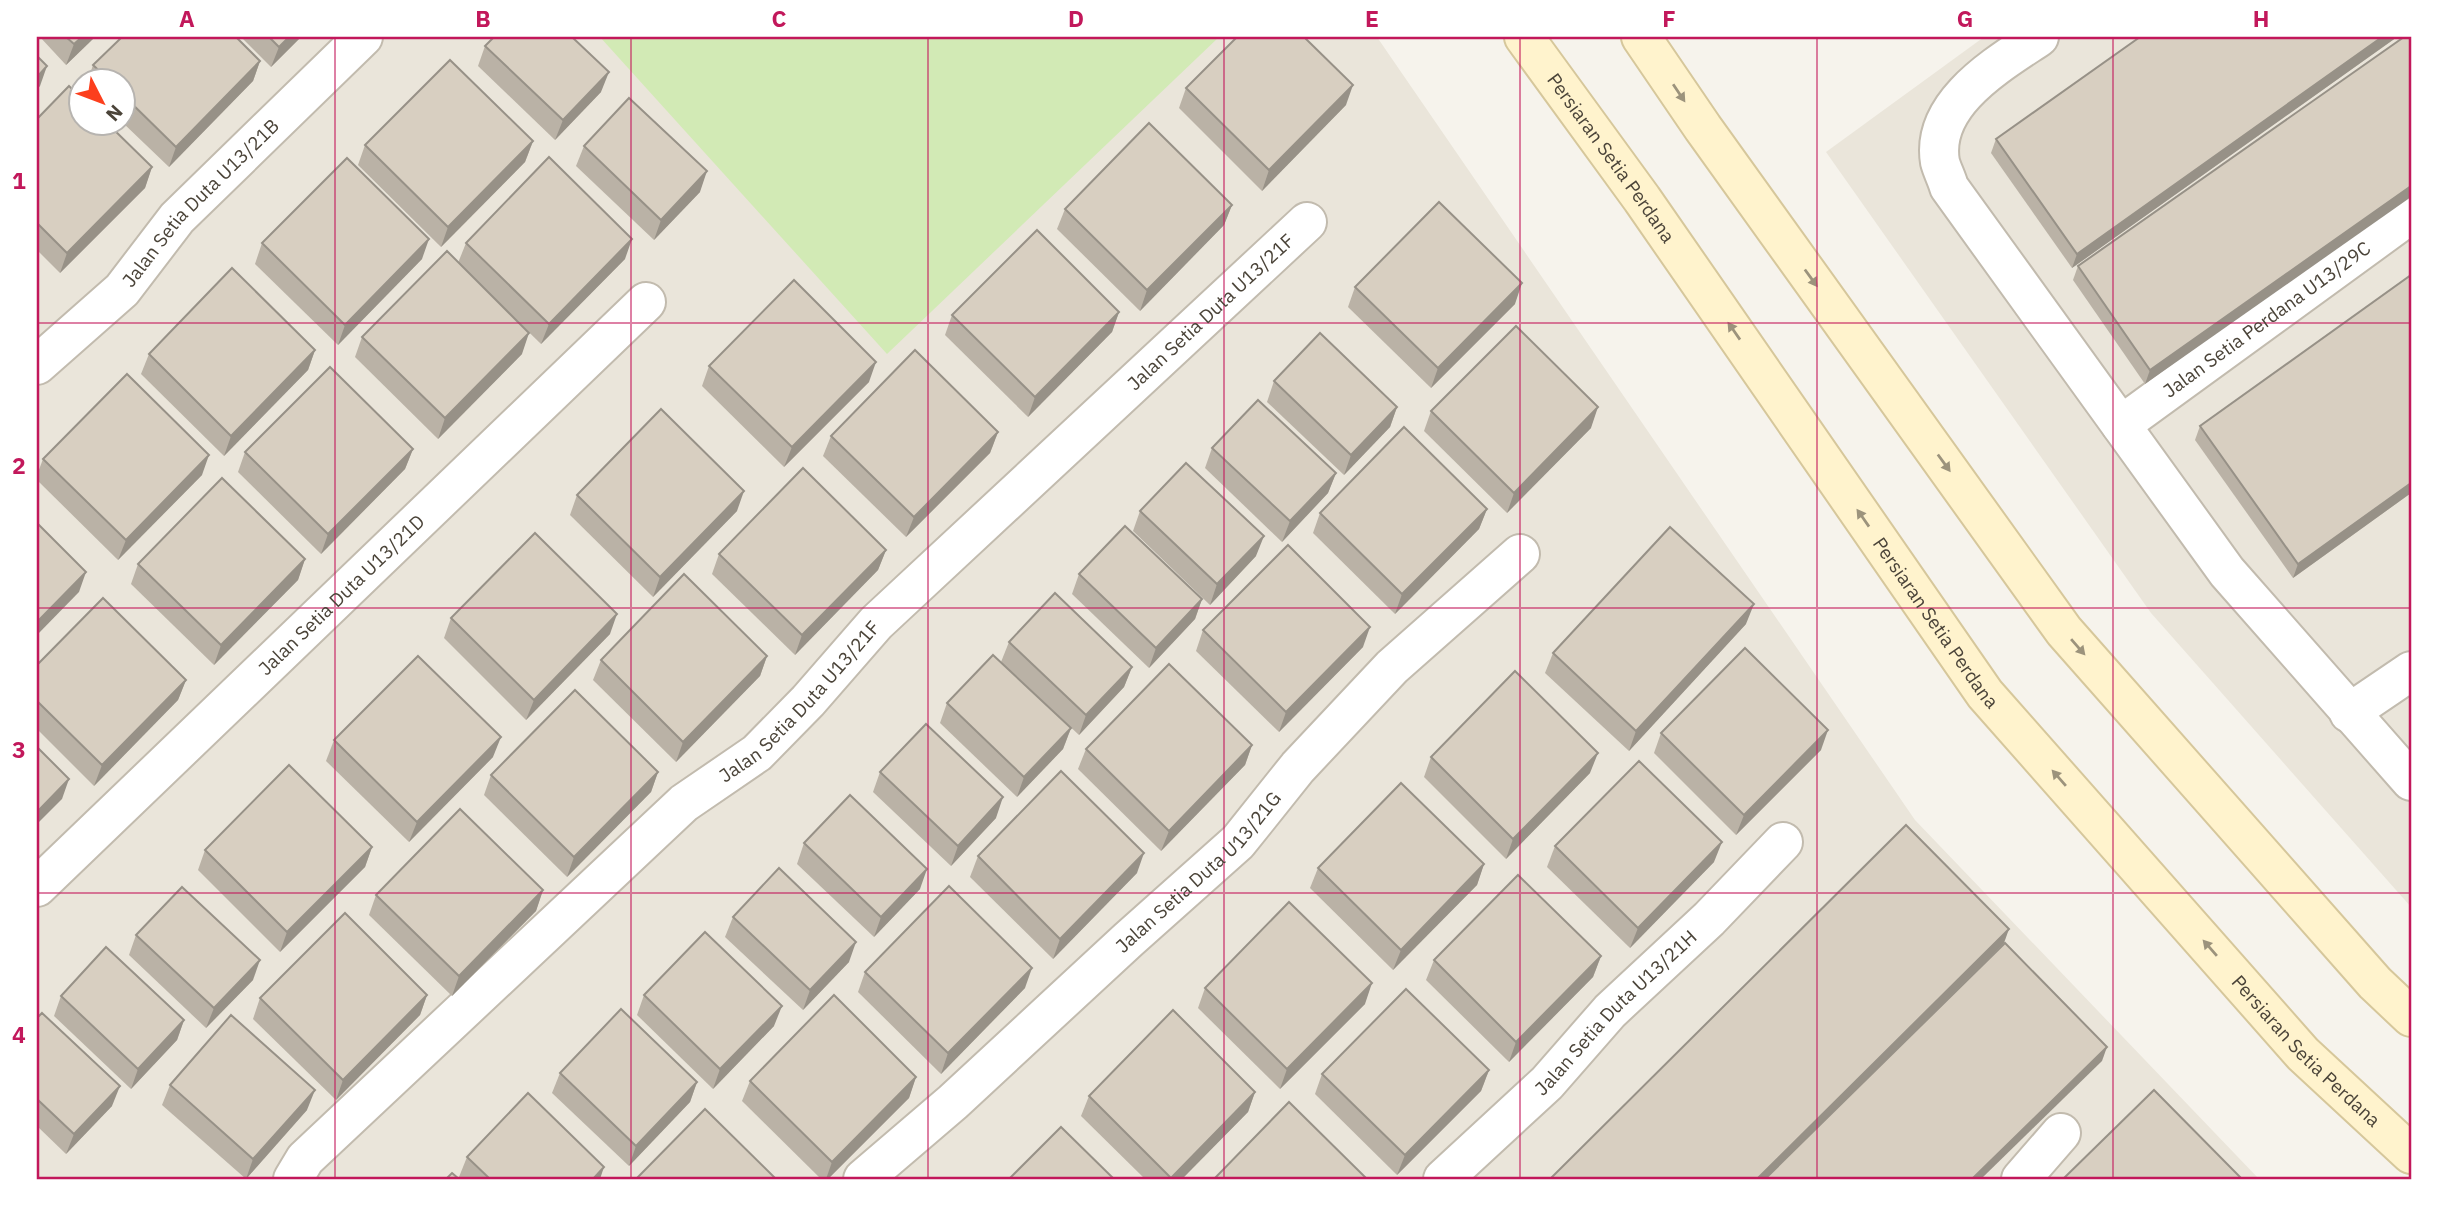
<svg xmlns="http://www.w3.org/2000/svg" width="2448" height="1216" viewBox="0 0 2448 1216" font-family="'IBM Plex Sans',sans-serif">
<style>
.residential{fill:#eae5da;fill-rule:evenodd}
.green{fill:#d2eab5}
.lines{fill:none;stroke-linecap:round;stroke-linejoin:round}
.minor-casing{stroke:#c2bbae;stroke-width:42}
.secondary-casing{stroke:#d6c79b;stroke-width:42}
.minor{stroke:#fff;stroke-width:38}
.secondary{stroke:#fff3cd;stroke-width:38}
.wall{fill:#bab2a6}
.shaded-wall{fill:#979187}
.building{fill:#d8cfc1;stroke:#979187;stroke-width:2}
.oneway{fill:#9c937c}
.grid{fill:none;stroke:#c2185b;stroke-width:2;stroke-opacity:0.55}
.labels{text-anchor:middle;dominant-baseline:central;stroke-width:7;stroke-linejoin:round;paint-order:stroke}
.street-label{font-size:19px;fill:#4b4439;stroke:#fff}
.neatline{fill:none;stroke:#c2185b;stroke-width:2.5}
.grid-label{font-size:23px;text-anchor:middle;font-weight:bold;fill:#c2185b}
</style>
<rect width="100%" height="100%" fill="#f6f3ec"/>
<g class="residential">
<path d="M37,37H1377L1915,820L2259,1179H37ZM80,80H122V122H80Z"/>
<polygon points="1984,37 2411,37 2411,907 2151,613 1826,152"/>
</g>
<polygon class="green" points="600,37 1219,37 887,354"/>
<g class="lines">
<defs>
<g id="minor">
<path d="M2039,37C1999,64 1930,103 1940,162C1942,170 1947,179 1949,187L2227,572L2411,781"/>
<path id="s1" d="M37,365L122,290L177,218L363,37"/>
<path id="s2" d="M2121,425L2411,214"/>
<polyline points="2349,713 2411,671"/>
<path id="s3" d="M37,887L646,302"/>
<path id="s4" d="M293,1179L305,1159L684,803L757,753L808,701L876,623L1307,222"/>
<path id="s5" d="M863,1179L953,1102L1128,940L1238,842L1298,767L1392,667L1520,554"/>
<path id="s6" d="M1443,1179L1547,1083L1610,1011L1709,919L1783,842"/>
<polyline points="2021,1179 2061,1133"/>
</g>
<g id="secondary">
<path id="s7" d="M1524,37L1642,199L1985,694L2303,1054L2411,1154"/>
<polyline points="1641,37 1703,128 2064,631 2375,983 2411,1017"/>
</g>
</defs>
<use href="#minor" class="minor-casing"/>
<use href="#secondary" class="secondary-casing"/>
<use href="#minor" class="minor"/>
<use href="#secondary" class="secondary"/>
</g>
<g class="wall">
<polygon points="40,37 95,37 66,65"/>
<polygon points="241,37 301,37 271,67"/>
<polygon points="2397,37 2072,268 1991,153 1996,139"/>
<polygon points="2404,37 2145,384 2073,280 2078,266"/>
<polygon points="485,46 601,92 555,140 478,66"/>
<polygon points="260,61 253,81 169,167 122,122 122,80 88,80 93,65"/>
<polygon points="1186,88 1346,105 1262,191 1179,108"/>
<polygon points="37,119 152,167 145,188 60,273 37,250"/>
<polygon points="533,141 525,162 441,247 358,165 365,145"/>
<polygon points="584,146 700,192 654,240 576,166"/>
<polygon points="1232,205 1224,225 1140,311 1057,229 1065,209"/>
<polygon points="262,243 422,259 338,345 255,264"/>
<polygon points="466,243 625,259 541,344 458,263"/>
<polygon points="2411,275 2411,493 2293,578 2195,440 2200,426"/>
<polygon points="1355,287 1515,304 1431,388 1348,307"/>
<polygon points="1119,312 1112,332 1028,417 945,335 952,315"/>
<polygon points="362,337 522,354 438,439 355,357"/>
<polygon points="315,350 308,370 224,456 141,374 149,354"/>
<polygon points="709,366 869,382 784,467 702,386"/>
<polygon points="1274,381 1397,407 1390,427 1344,475 1267,402"/>
<polygon points="1431,411 1591,428 1507,513 1424,431"/>
<polygon points="998,432 990,453 906,537 823,456 831,436"/>
<polygon points="1212,448 1336,473 1328,493 1282,542 1205,468"/>
<polygon points="413,449 405,469 321,554 238,472 245,452"/>
<polygon points="43,459 202,475 118,560 37,480 37,475"/>
<polygon points="577,495 737,511 653,597 570,515"/>
<polygon points="1487,509 1479,529 1395,614 1313,533 1320,513"/>
<polygon points="1140,511 1256,556 1210,605 1133,531"/>
<polygon points="886,550 878,570 795,655 712,574 719,554"/>
<polygon points="305,559 298,580 214,665 131,584 138,564"/>
<polygon points="1079,574 1202,599 1195,619 1149,668 1072,594"/>
<polygon points="451,618 610,634 526,720 444,638"/>
<polygon points="1746,624 1629,751 1545,673 1553,653"/>
<polygon points="1203,630 1363,647 1279,732 1196,651"/>
<polygon points="1009,642 1132,667 1124,687 1079,735 1001,662"/>
<polygon points="767,656 760,676 676,762 593,680 601,660"/>
<polygon points="37,665 186,680 178,700 94,786 37,729"/>
<polygon points="947,703 1071,728 1063,749 1017,797 940,723"/>
<polygon points="1661,733 1821,750 1736,835 1654,753"/>
<polygon points="334,740 493,757 409,842 326,761"/>
<polygon points="1252,745 1245,765 1161,851 1078,769 1086,749"/>
<polygon points="1431,757 1590,773 1506,859 1424,777"/>
<polygon points="658,772 651,792 567,877 484,795 491,775"/>
<polygon points="880,772 996,818 951,866 873,792"/>
<polygon points="804,843 920,889 874,937 797,864"/>
<polygon points="1555,846 1714,862 1630,948 1547,867"/>
<polygon points="372,847 365,867 280,952 198,870 205,850"/>
<polygon points="978,856 1137,873 1053,959 970,877"/>
<polygon points="1484,864 1477,885 1393,970 1310,888 1318,868"/>
<polygon points="543,890 536,911 452,996 369,915 376,895"/>
<polygon points="733,917 849,962 803,1010 725,937"/>
<polygon points="136,935 253,980 206,1028 129,955"/>
<polygon points="1601,956 1593,977 1509,1062 1426,980 1434,960"/>
<polygon points="865,972 1025,988 941,1074 858,992"/>
<polygon points="1205,988 1365,1004 1280,1089 1198,1008"/>
<polygon points="427,995 420,1015 336,1100 253,1019 260,998"/>
<polygon points="644,995 774,1026 713,1089 637,1015"/>
<polygon points="61,996 184,1020 177,1040 131,1089 54,1016"/>
<polygon points="37,1018 112,1106 66,1154 37,1126"/>
<polygon points="1489,1070 1481,1091 1397,1175 1315,1094 1322,1074"/>
<polygon points="560,1073 697,1082 690,1102 629,1166 552,1093"/>
<polygon points="916,1077 909,1098 828,1179 821,1179 742,1101 750,1081"/>
<polygon points="170,1085 307,1110 246,1179 162,1105"/>
<polygon points="1255,1092 1248,1112 1182,1179 1145,1179 1081,1116 1089,1096"/>
<polygon points="467,1157 600,1179 462,1179 459,1177"/>
</g>
<g class="shaded-wall">
<polygon points="82,37 95,37 66,65 74,44"/>
<polygon points="289,37 301,37 271,67 279,47"/>
<polygon points="2382,37 2397,37 2072,268 2077,254"/>
<polygon points="260,61 253,81 169,167 176,147"/>
<polygon points="47,66 40,86 37,90 37,77"/>
<polygon points="609,72 601,92 555,140 563,120"/>
<polygon points="1353,85 1346,105 1262,191 1269,170"/>
<polygon points="533,141 525,162 441,247 448,227"/>
<polygon points="152,167 145,188 60,273 67,253"/>
<polygon points="707,171 700,192 654,240 661,220"/>
<polygon points="2411,186 2411,197 2145,384 2150,370"/>
<polygon points="1232,205 1224,225 1140,311 1147,290"/>
<polygon points="429,239 422,259 338,345 345,325"/>
<polygon points="632,239 625,259 541,344 549,324"/>
<polygon points="1522,283 1515,304 1431,388 1438,368"/>
<polygon points="1119,312 1112,332 1028,417 1035,397"/>
<polygon points="529,333 522,354 438,439 445,418"/>
<polygon points="315,350 308,370 224,456 231,436"/>
<polygon points="876,362 869,382 784,467 792,447"/>
<polygon points="1397,407 1390,427 1344,475 1351,455"/>
<polygon points="1598,407 1591,428 1507,513 1514,493"/>
<polygon points="998,432 990,453 906,537 914,517"/>
<polygon points="413,449 405,469 321,554 328,534"/>
<polygon points="209,455 202,475 118,560 126,540"/>
<polygon points="1336,473 1328,493 1282,542 1290,521"/>
<polygon points="2411,483 2411,493 2293,578 2298,564"/>
<polygon points="744,491 737,511 653,597 660,577"/>
<polygon points="1487,509 1479,529 1395,614 1402,594"/>
<polygon points="1264,536 1256,556 1210,605 1217,584"/>
<polygon points="886,550 878,570 795,655 802,635"/>
<polygon points="305,559 298,580 214,665 221,645"/>
<polygon points="86,572 79,592 37,635 37,622"/>
<polygon points="1202,599 1195,619 1149,668 1156,648"/>
<polygon points="1754,604 1746,624 1629,751 1636,731"/>
<polygon points="617,614 610,634 526,720 534,700"/>
<polygon points="1370,627 1363,647 1279,732 1286,712"/>
<polygon points="767,656 760,676 676,762 683,742"/>
<polygon points="1132,667 1124,687 1079,735 1086,715"/>
<polygon points="186,680 178,700 94,786 102,765"/>
<polygon points="1071,728 1063,749 1017,797 1024,777"/>
<polygon points="1828,730 1821,750 1736,835 1744,815"/>
<polygon points="501,737 493,757 409,842 417,822"/>
<polygon points="1252,745 1245,765 1161,851 1169,831"/>
<polygon points="1598,753 1590,773 1506,859 1513,839"/>
<polygon points="658,772 651,792 567,877 574,857"/>
<polygon points="69,779 62,799 37,824 37,812"/>
<polygon points="1003,797 996,818 951,866 958,846"/>
<polygon points="1722,842 1714,862 1630,948 1638,928"/>
<polygon points="372,847 365,867 280,952 287,932"/>
<polygon points="1144,853 1137,873 1053,959 1060,939"/>
<polygon points="1484,864 1477,885 1393,970 1401,950"/>
<polygon points="927,869 920,889 874,937 881,917"/>
<polygon points="543,890 536,911 452,996 459,976"/>
<polygon points="2009,929 2004,943 1766,1179 1757,1179"/>
<polygon points="856,942 849,962 803,1010 810,990"/>
<polygon points="1601,956 1593,977 1509,1062 1516,1042"/>
<polygon points="260,960 253,980 206,1028 214,1008"/>
<polygon points="1032,968 1025,988 941,1074 948,1053"/>
<polygon points="1372,983 1365,1004 1280,1089 1287,1069"/>
<polygon points="427,995 420,1015 336,1100 343,1080"/>
<polygon points="782,1006 774,1026 713,1089 720,1069"/>
<polygon points="184,1020 177,1040 131,1089 138,1069"/>
<polygon points="2107,1047 2102,1061 1981,1179 1972,1179"/>
<polygon points="1489,1070 1481,1091 1397,1175 1405,1155"/>
<polygon points="916,1077 909,1098 828,1179 826,1179 832,1162"/>
<polygon points="697,1082 690,1102 629,1166 636,1146"/>
<polygon points="120,1086 112,1106 66,1154 74,1134"/>
<polygon points="315,1090 307,1110 246,1179 253,1159"/>
<polygon points="1255,1092 1248,1112 1182,1179 1171,1179"/>
<polygon points="604,1167 600,1179 593,1179"/>
</g>
<g class="building">
<polygon points="66,37 82,37 74,44"/>
<polygon points="122,37 236,37 260,61 176,147 122,94 122,80 109,80 93,65"/>
<polygon points="269,37 289,37 279,47"/>
<polygon points="494,37 572,37 609,72 563,120 485,46"/>
<polygon points="1237,37 1304,37 1353,85 1269,170 1186,88"/>
<polygon points="2140,37 2382,37 2077,254 1996,139"/>
<polygon points="2404,37 2411,37 2411,186 2150,370 2078,266"/>
<polygon points="37,56 47,66 37,77"/>
<polygon points="450,60 533,141 448,227 365,145"/>
<polygon points="69,86 80,97 80,122 106,122 152,167 67,253 37,223 37,119"/>
<polygon points="629,98 707,171 661,220 584,146"/>
<polygon points="1149,123 1232,205 1147,290 1065,209"/>
<polygon points="549,157 632,239 549,324 466,243"/>
<polygon points="347,158 429,239 345,325 262,243"/>
<polygon points="1439,202 1522,283 1438,368 1355,287"/>
<polygon points="1037,230 1119,312 1035,397 952,315"/>
<polygon points="447,251 529,333 445,418 362,337"/>
<polygon points="232,268 315,350 231,436 149,354"/>
<polygon points="2411,275 2411,483 2298,564 2200,426"/>
<polygon points="794,280 876,362 792,447 709,366"/>
<polygon points="1516,326 1598,407 1514,493 1431,411"/>
<polygon points="1320,333 1397,407 1351,455 1274,381"/>
<polygon points="915,350 998,432 914,517 831,436"/>
<polygon points="330,367 413,449 328,534 245,452"/>
<polygon points="127,374 209,455 126,540 43,459"/>
<polygon points="1258,400 1336,473 1290,521 1212,448"/>
<polygon points="661,409 744,491 660,577 577,495"/>
<polygon points="1404,427 1487,509 1402,594 1320,513"/>
<polygon points="1186,463 1264,536 1217,584 1140,511"/>
<polygon points="803,468 886,550 802,635 719,554"/>
<polygon points="222,478 305,559 221,645 138,564"/>
<polygon points="37,523 86,572 37,622"/>
<polygon points="1125,526 1202,599 1156,648 1079,574"/>
<polygon points="1670,527 1754,604 1636,731 1553,653"/>
<polygon points="535,533 617,614 534,700 451,618"/>
<polygon points="1288,545 1370,627 1286,712 1203,630"/>
<polygon points="684,574 767,656 683,742 601,660"/>
<polygon points="1055,593 1132,667 1086,715 1009,642"/>
<polygon points="103,598 186,680 102,765 37,701 37,665"/>
<polygon points="1745,648 1828,730 1744,815 1661,733"/>
<polygon points="993,655 1071,728 1024,777 947,703"/>
<polygon points="418,656 501,737 417,822 334,740"/>
<polygon points="1169,664 1252,745 1169,831 1086,749"/>
<polygon points="1515,671 1598,753 1513,839 1431,757"/>
<polygon points="575,690 658,772 574,857 491,775"/>
<polygon points="926,724 1003,797 958,846 880,772"/>
<polygon points="37,747 69,779 37,812"/>
<polygon points="1639,761 1722,842 1638,928 1555,846"/>
<polygon points="289,765 372,847 287,932 205,850"/>
<polygon points="1061,771 1144,853 1060,939 978,856"/>
<polygon points="1401,783 1484,864 1401,950 1318,868"/>
<polygon points="850,795 927,869 881,917 804,843"/>
<polygon points="460,809 543,890 459,976 376,895"/>
<polygon points="1906,825 2009,929 1757,1179 1550,1179"/>
<polygon points="779,868 856,942 810,990 733,917"/>
<polygon points="1518,875 1601,956 1516,1042 1434,960"/>
<polygon points="949,886 1032,968 948,1053 865,972"/>
<polygon points="182,887 260,960 214,1008 136,935"/>
<polygon points="1289,902 1372,983 1287,1069 1205,988"/>
<polygon points="345,913 427,995 343,1080 260,998"/>
<polygon points="705,932 782,1006 720,1069 644,995"/>
<polygon points="2005,943 2107,1047 1972,1179 1765,1179"/>
<polygon points="106,947 184,1020 138,1069 61,996"/>
<polygon points="1406,989 1489,1070 1405,1155 1322,1074"/>
<polygon points="834,995 916,1077 832,1162 750,1081"/>
<polygon points="621,1009 697,1082 636,1146 560,1073"/>
<polygon points="1173,1010 1255,1092 1171,1178 1089,1096"/>
<polygon points="42,1013 120,1086 74,1134 37,1099 37,1018"/>
<polygon points="231,1015 315,1090 253,1159 170,1085"/>
<polygon points="2154,1090 2242,1179 2063,1179"/>
<polygon points="528,1093 604,1167 593,1179 490,1179 467,1157"/>
<polygon points="1289,1102 1367,1179 1214,1179"/>
<polygon points="705,1109 776,1179 636,1179"/>
<polygon points="1061,1127 1114,1179 1009,1179"/>
<polygon points="452,1173 459,1179 446,1179"/>
</g>
<defs><path id="oneway-solid" d="M-6-.8H1V-3.2L6.5 0L1 3.2V.8H-6Z" transform="scale(1.75)"/></defs>
<g class="oneway">
<use href="#oneway-solid" transform="translate(1679 93) rotate(56)"/>
<use href="#oneway-solid" transform="translate(1811 278) rotate(54)"/>
<use href="#oneway-solid" transform="translate(1734 331) rotate(-125)"/>
<use href="#oneway-solid" transform="translate(1944 463) rotate(54)"/>
<use href="#oneway-solid" transform="translate(1863 518) rotate(-125)"/>
<use href="#oneway-solid" transform="translate(2078 647) rotate(49)"/>
<use href="#oneway-solid" transform="translate(2059 778) rotate(-131)"/>
<use href="#oneway-solid" transform="translate(2210 948) rotate(-131)"/>
</g>
<path class="grid" d="M335,37V1179M631,37V1179M928,37V1179M1224,37V1179M1520,37V1179M1817,37V1179M2113,37V1179M37,323H2411M37,608H2411M37,893H2411"/>
<g class="labels">
<g class="street-label">
<text stroke="none"><textPath href="#s7" startOffset="149">Persiaran Setia Perdana</textPath></text>
<text stroke="none"><textPath href="#s1" startOffset="231">Jalan Setia Duta U13/21B</textPath></text>
<text stroke="none"><textPath href="#s4" startOffset="1265">Jalan Setia Duta U13/21F</textPath></text>
<text stroke="none"><textPath href="#s2" startOffset="180">Jalan Setia Perdana U13/29C</textPath></text>
<text stroke="none"><textPath href="#s3" startOffset="422">Jalan Setia Duta U13/21D</textPath></text>
<text stroke="none"><textPath href="#s7" startOffset="716">Persiaran Setia Perdana</textPath></text>
<text stroke="none"><textPath href="#s4" startOffset="698">Jalan Setia Duta U13/21F</textPath></text>
<text stroke="none"><textPath href="#s5" startOffset="455">Jalan Setia Duta U13/21G</textPath></text>
<text stroke="none"><textPath href="#s6" startOffset="240">Jalan Setia Duta U13/21H</textPath></text>
<text stroke="none"><textPath href="#s7" startOffset="1283">Persiaran Setia Perdana</textPath></text>
</g>
</g>
<rect width="2448" height="1216" fill="none" stroke="#ffffff" stroke-width="77"/>
<g transform="translate(102 102) rotate(132)"><circle r="33" fill="#ffffff" stroke="#b7b4b0" stroke-width="2"/>
<path d="M0-5L12 26L0 18L-12 26Z" fill="#fc3f1d"/>
<text y="-10" font-size="19" font-weight="bold" text-anchor="middle" fill="#4b4439">N</text>
</g>
<rect x="38" y="38" width="2372" height="1140" class="neatline"/>
<g class="grid-label">
<text x="187" y="27">A</text>
<text x="483" y="27">B</text>
<text x="779" y="27">C</text>
<text x="1076" y="27">D</text>
<text x="1372" y="27">E</text>
<text x="1669" y="27">F</text>
<text x="1965" y="27">G</text>
<text x="2261" y="27">H</text>
<text x="19" y="189">1</text>
<text x="19" y="474">2</text>
<text x="19" y="758">3</text>
<text x="19" y="1043">4</text>
</g>
</svg>
